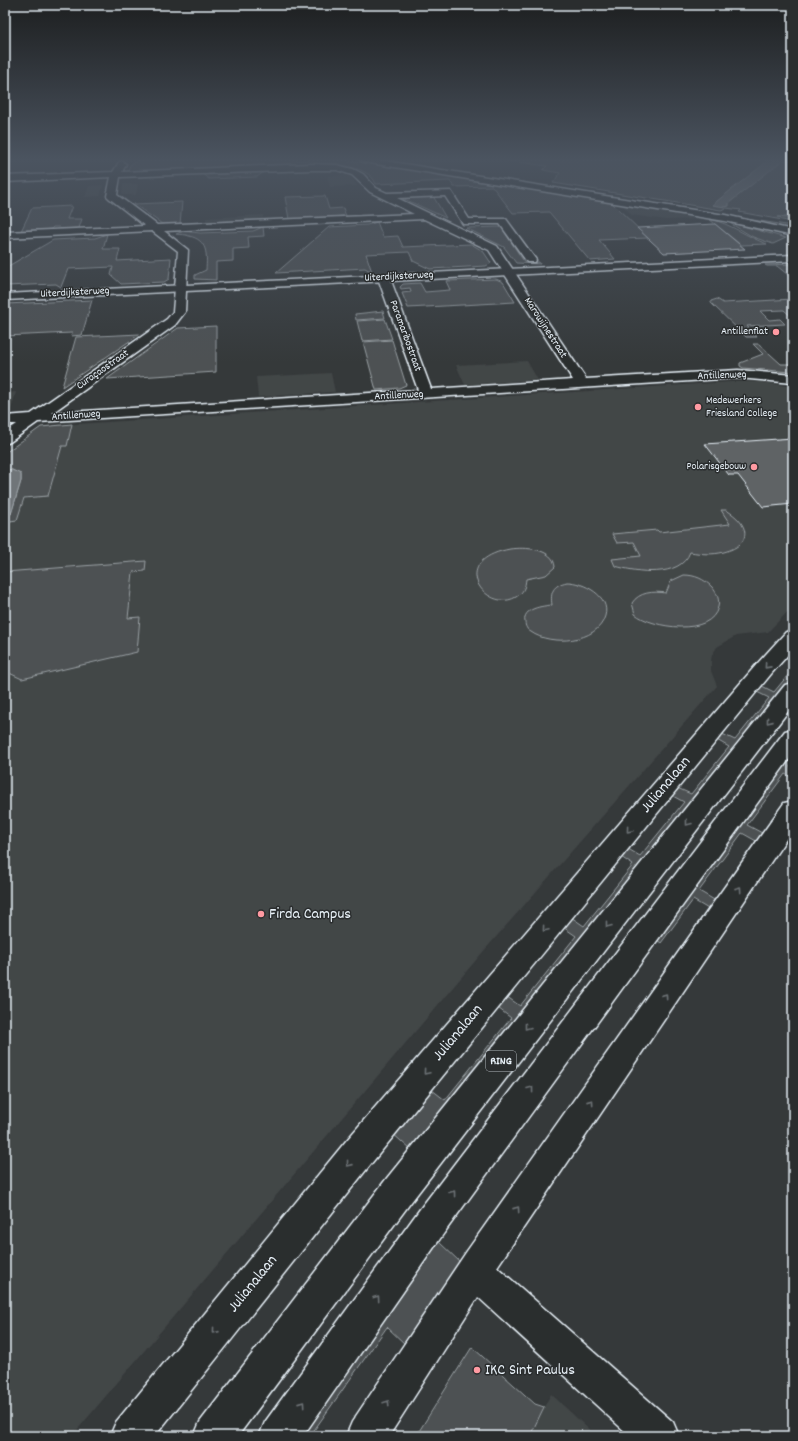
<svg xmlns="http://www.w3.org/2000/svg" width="798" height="1441" viewBox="0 0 798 1441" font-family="Dekko,sans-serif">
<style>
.built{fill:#424647}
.green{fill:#4d5152;stroke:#9aa1a5}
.water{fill:#707579;stroke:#a0a7ac}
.building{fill:#5f6365;stroke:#e8f1f8}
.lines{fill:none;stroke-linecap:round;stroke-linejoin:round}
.minor-casing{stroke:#e8f1f8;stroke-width:3}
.tertiary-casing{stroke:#e8f1f8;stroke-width:3}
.primary-casing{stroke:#e8f1f8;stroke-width:3}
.minor{fill:#2a2d2e;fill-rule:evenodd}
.tertiary{fill:#2a2d2e;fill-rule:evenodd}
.primary{fill:#2a2d2e;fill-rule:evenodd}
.oneway{stroke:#6c7275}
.poi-dot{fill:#ff9aa2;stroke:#2a2d2e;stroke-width:1.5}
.labels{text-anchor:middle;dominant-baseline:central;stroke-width:3;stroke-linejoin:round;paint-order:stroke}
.far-street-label{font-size:11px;fill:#e8f1f8;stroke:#2a2d2e}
.far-poi-label{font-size:11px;fill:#e8f1f8;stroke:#2a2d2e;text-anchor:end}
.shield{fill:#2a2d2e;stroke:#afb6bb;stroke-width:1}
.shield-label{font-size:12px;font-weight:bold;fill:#e8f1f8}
.near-street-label{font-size:16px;fill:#e8f1f8;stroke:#2a2d2e}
.near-poi-label{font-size:16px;fill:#e8f1f8;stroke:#2a2d2e;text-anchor:start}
</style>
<rect width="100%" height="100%" fill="#35393a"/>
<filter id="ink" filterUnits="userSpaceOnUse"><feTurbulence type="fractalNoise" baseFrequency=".025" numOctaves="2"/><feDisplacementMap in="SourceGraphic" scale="8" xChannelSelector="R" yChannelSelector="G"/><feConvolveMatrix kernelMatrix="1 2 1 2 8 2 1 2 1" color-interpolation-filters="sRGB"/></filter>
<g filter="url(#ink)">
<g class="built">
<polygon points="350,175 357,186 330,187 327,176"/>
<polygon points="123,184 138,184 136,195 122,195"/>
<polygon points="103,185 100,196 85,197 89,186"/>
<polygon points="621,204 644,209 699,219 666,220 632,215"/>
<polygon points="263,215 263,220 206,222 206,218"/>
<polygon points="527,361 538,380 465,385 456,365"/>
<polygon points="331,373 335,392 258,397 256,377"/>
<polygon points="730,382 762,382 793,387 793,606 768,632 736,636 717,647 712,655 711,660 711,671 717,686 482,953 72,1436 5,1436 5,453 39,428 46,426"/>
<polygon points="16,392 10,413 5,413 5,393"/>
<polygon points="472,1347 535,1404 544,1407 551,1394 596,1436 416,1436"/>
</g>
<g class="green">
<path d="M138,160H341L390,166L611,202L648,238L599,240L615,259L590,261L549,212L513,213L492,186L454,187L450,181L376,184C368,162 325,165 306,165L134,172L128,170L130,165Z"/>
<polygon points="504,160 793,160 793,217 777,217 793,219 793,222 739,212 741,210 726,208 721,210 553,183 560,173 543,170 547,166"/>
<polygon points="264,172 257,177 209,179 202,174"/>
<polygon points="325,196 329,209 343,208 346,216 289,219 285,197"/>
<polygon points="433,196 446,218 400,197"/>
<polygon points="182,202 180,224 162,224 134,204"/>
<polygon points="72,206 67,219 82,219 79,228 61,229 59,227 53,227 51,229 21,231 32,208"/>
<polygon points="733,217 793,226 793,231 734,217"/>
<path d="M709,219C730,223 747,237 767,244L741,245Z"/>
<polygon points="377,222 383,237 398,236 403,247 471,244 483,251 491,263 486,266 430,269 413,261 409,252 366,254 372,272 365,268 276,273 329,227 367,225"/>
<polygon points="728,222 786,238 773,244 753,237"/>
<path d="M263,227L264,236L248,237L249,248L233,249V261L216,262V280L195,279V275L206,270C207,255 208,240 189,236C185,234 180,235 176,234L184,231L200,233L253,231Z"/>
<polygon points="501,227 525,263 539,262 540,264 516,263 504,247 466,228"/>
<polygon points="107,234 103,249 120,249 117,261 171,258 169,279 164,282 121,284 111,275 113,267 68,269 61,287 56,284 5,286 5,268 53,240 95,238"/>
<polygon points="793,264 793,279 777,266 767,266 765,265"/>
<polygon points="496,279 503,282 515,302 408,308 402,293 411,292 410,288 401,289 400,287 403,284 420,283 425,292 450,290 446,281"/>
<polygon points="717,299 723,303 793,299 793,318 784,310 760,311 769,320 780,319 785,324 747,326 757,337 746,337 711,303 711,301"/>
<polygon points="92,300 82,335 71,336 72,333 5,336 5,306 6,304"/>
<polygon points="383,311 385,318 356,320 355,314"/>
<polygon points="385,319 392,339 362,341 357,321"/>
<polygon points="216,326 216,372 107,379 178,328"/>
<polygon points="140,334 62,387 76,337"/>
<polygon points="392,340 406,385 399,388 376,390 363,342"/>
<polygon points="753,344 759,344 781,364 793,364 793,369 790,372 743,368 740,366 740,363 763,354"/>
<polygon points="72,424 67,446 62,446 48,496 24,498 17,520 10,521 5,539 5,516 11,514 21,481 21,475 12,470 5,469 5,453 41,427"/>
<path d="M721,510H726C749,523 754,544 724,552C713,555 702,554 690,552C680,579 636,572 615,566L612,559L641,556L634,542L617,543L612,534L657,530L659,532L730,524Z"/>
<path d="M510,549C524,547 554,548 555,567L546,575L526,579C525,587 524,592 516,597C488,614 445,561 510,549Z"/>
<polygon points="146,561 145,571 133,572 128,618 140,617 137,652 22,679 5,671 5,572"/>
<path d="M684,575C695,575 704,579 712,587C717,593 720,600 718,607C711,637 652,628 635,614L632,603C639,592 653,591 666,593L671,581Z"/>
<path d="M567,582C583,582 611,596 605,616C598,643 550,646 531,632C527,630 525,626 525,622C522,608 543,606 552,605C550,592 553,585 567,582Z"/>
<polygon points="793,669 793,675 411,1150 392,1133 427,1086 445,1100 511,1018 494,1005 503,994 520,1006 576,936 560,925 568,915 584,926 633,865 618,855 625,847 640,856 684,802 669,794 675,787 691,794 729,747 715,739 720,733 735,740 769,698 755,691 760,685 774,692"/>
<polygon points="793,755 793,762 790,767 793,768 793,778 785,774 747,825 764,834 758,842 742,833 699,891 716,901 710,910 693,900 661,943 657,940"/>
<polygon points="439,1242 460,1262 461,1266 407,1346 387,1327 310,1436 303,1436"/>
<polygon points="472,1347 535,1404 544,1407 530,1436 416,1436"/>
</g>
<g class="water">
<polygon points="769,160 783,160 729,203 729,206 725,207 712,205"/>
<polygon points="5,469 12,470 21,474 21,481 11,514 5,516"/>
</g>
<g class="building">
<polygon points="715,224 745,249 664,253 637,228"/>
<polygon points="793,438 793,504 763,507 738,475 729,475 705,444"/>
</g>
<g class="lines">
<defs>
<g id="minor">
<path d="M122,161L126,164L122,172L311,164L337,165L353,169L363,174L376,188L387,193L451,191L469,219H506L536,260L535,262H527L500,224H463L445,196L397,198L497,246L586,379L738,370L793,375V383L738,378L38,422L10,442L5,444V432L17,424H5V416L31,414L167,319L173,312L178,251L152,231L5,238V232L145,226L109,198L107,196L111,177L5,182V176L113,172L119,162ZM311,170H337L352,175L370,192L414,214L157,225L117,195L120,177ZM424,219L489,250L573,380L431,389L390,278L384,275L378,278L418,390L52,413L175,325L185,312L188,250L164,231Z"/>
<polygon points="793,631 793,649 771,674 370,1165 155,1436 110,1436 116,1422 346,1141 757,664 786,632"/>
<polygon points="793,801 793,829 497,1267 673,1422 679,1436 630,1436 478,1297 389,1436 346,1436 352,1422 467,1251 784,803"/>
</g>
<g id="tertiary">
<polygon points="360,160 379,160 725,215 793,230 793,236 725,221 364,162"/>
<polygon points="793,255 793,261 5,300 5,294"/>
</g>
<g id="primary">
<polygon points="793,683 793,705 411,1202 238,1436 194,1436 200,1422 387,1178 785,685"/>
<polygon points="793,729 793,754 444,1233 303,1436 259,1436 265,1422 420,1209 785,731"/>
</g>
</defs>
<use href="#minor" class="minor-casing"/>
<use href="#tertiary" class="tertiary-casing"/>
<use href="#primary" class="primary-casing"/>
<use href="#minor" class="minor"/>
<use href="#tertiary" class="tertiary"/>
<use href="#primary" class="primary"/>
</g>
<defs><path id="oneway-chevron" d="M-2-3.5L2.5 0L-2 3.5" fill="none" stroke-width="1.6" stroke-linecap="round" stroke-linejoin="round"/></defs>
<g class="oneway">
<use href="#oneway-chevron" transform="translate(767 666) rotate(132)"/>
<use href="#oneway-chevron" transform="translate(769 721) rotate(129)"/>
<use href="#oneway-chevron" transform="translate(688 823) rotate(128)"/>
<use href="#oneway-chevron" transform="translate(629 830) rotate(130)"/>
<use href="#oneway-chevron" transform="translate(739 889) rotate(-55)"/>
<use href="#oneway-chevron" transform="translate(608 925) rotate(128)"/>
<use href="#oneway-chevron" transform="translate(545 929) rotate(130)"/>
<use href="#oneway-chevron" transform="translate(665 996) rotate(-55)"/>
<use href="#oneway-chevron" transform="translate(527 1027) rotate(128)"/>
<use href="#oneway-chevron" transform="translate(426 1072) rotate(130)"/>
<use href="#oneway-chevron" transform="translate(531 1089) rotate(-53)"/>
<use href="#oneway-chevron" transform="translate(591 1102) rotate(-55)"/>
<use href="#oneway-chevron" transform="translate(349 1164) rotate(129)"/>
<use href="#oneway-chevron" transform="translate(453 1193) rotate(-53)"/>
<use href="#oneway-chevron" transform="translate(517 1209) rotate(-55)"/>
<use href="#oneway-chevron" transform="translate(377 1298) rotate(-55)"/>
<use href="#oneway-chevron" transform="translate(215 1331) rotate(129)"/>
<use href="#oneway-chevron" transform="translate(387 1403) rotate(-57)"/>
<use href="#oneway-chevron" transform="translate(302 1404) rotate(-55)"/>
</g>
</g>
<linearGradient id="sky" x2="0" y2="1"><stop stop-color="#1d1f20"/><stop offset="0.44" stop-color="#4b5460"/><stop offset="1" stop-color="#4b5460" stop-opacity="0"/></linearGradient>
<rect width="798" height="362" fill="url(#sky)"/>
<g class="poi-dot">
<circle cx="776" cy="332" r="4"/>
<circle cx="698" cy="407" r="4"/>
<circle cx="754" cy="467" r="4"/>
<circle cx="261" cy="914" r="4"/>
<circle cx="477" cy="1370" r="4"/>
</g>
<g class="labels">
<g class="far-street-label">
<text transform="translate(399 277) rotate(-3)">Uiterdijksterweg</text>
<text transform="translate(75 293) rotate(-3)">Uiterdijksterweg</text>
<text transform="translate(545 328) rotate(57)">Marowijnestraat</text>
<text transform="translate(405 336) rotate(70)">Paramaribostraat</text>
<text transform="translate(103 370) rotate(-35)">Curaçaostraat</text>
<text transform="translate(722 376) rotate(-2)">Antillenweg</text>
<text transform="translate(399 396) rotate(-3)">Antillenweg</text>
<text transform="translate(76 416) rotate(-4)">Antillenweg</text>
</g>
<g class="far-poi-label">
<text x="768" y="332">Antillenflat</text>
<text x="706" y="401" text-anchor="start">Medewerkers<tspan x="706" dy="13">Friesland College</tspan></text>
<text x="746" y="467">Polarisgebouw</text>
</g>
<rect class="shield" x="486" y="1051" width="30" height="20" rx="3"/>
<g class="shield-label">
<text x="501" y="1061">RING</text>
</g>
<g class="near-street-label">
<text transform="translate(666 785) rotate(-50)">Julianalaan</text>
<text transform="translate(458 1033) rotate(-50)">Julianalaan</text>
<text transform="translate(253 1284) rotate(-51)">Julianalaan</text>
</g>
<g class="near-poi-label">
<text x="269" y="914">Firda Campus</text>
<text x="485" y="1370">IKC Sint Paulus</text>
</g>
</g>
<rect width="798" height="1441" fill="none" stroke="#2a2d2e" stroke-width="20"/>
<rect x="10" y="10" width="778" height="1421" fill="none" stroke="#e8f1f8" stroke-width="1.5" filter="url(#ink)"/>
</svg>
